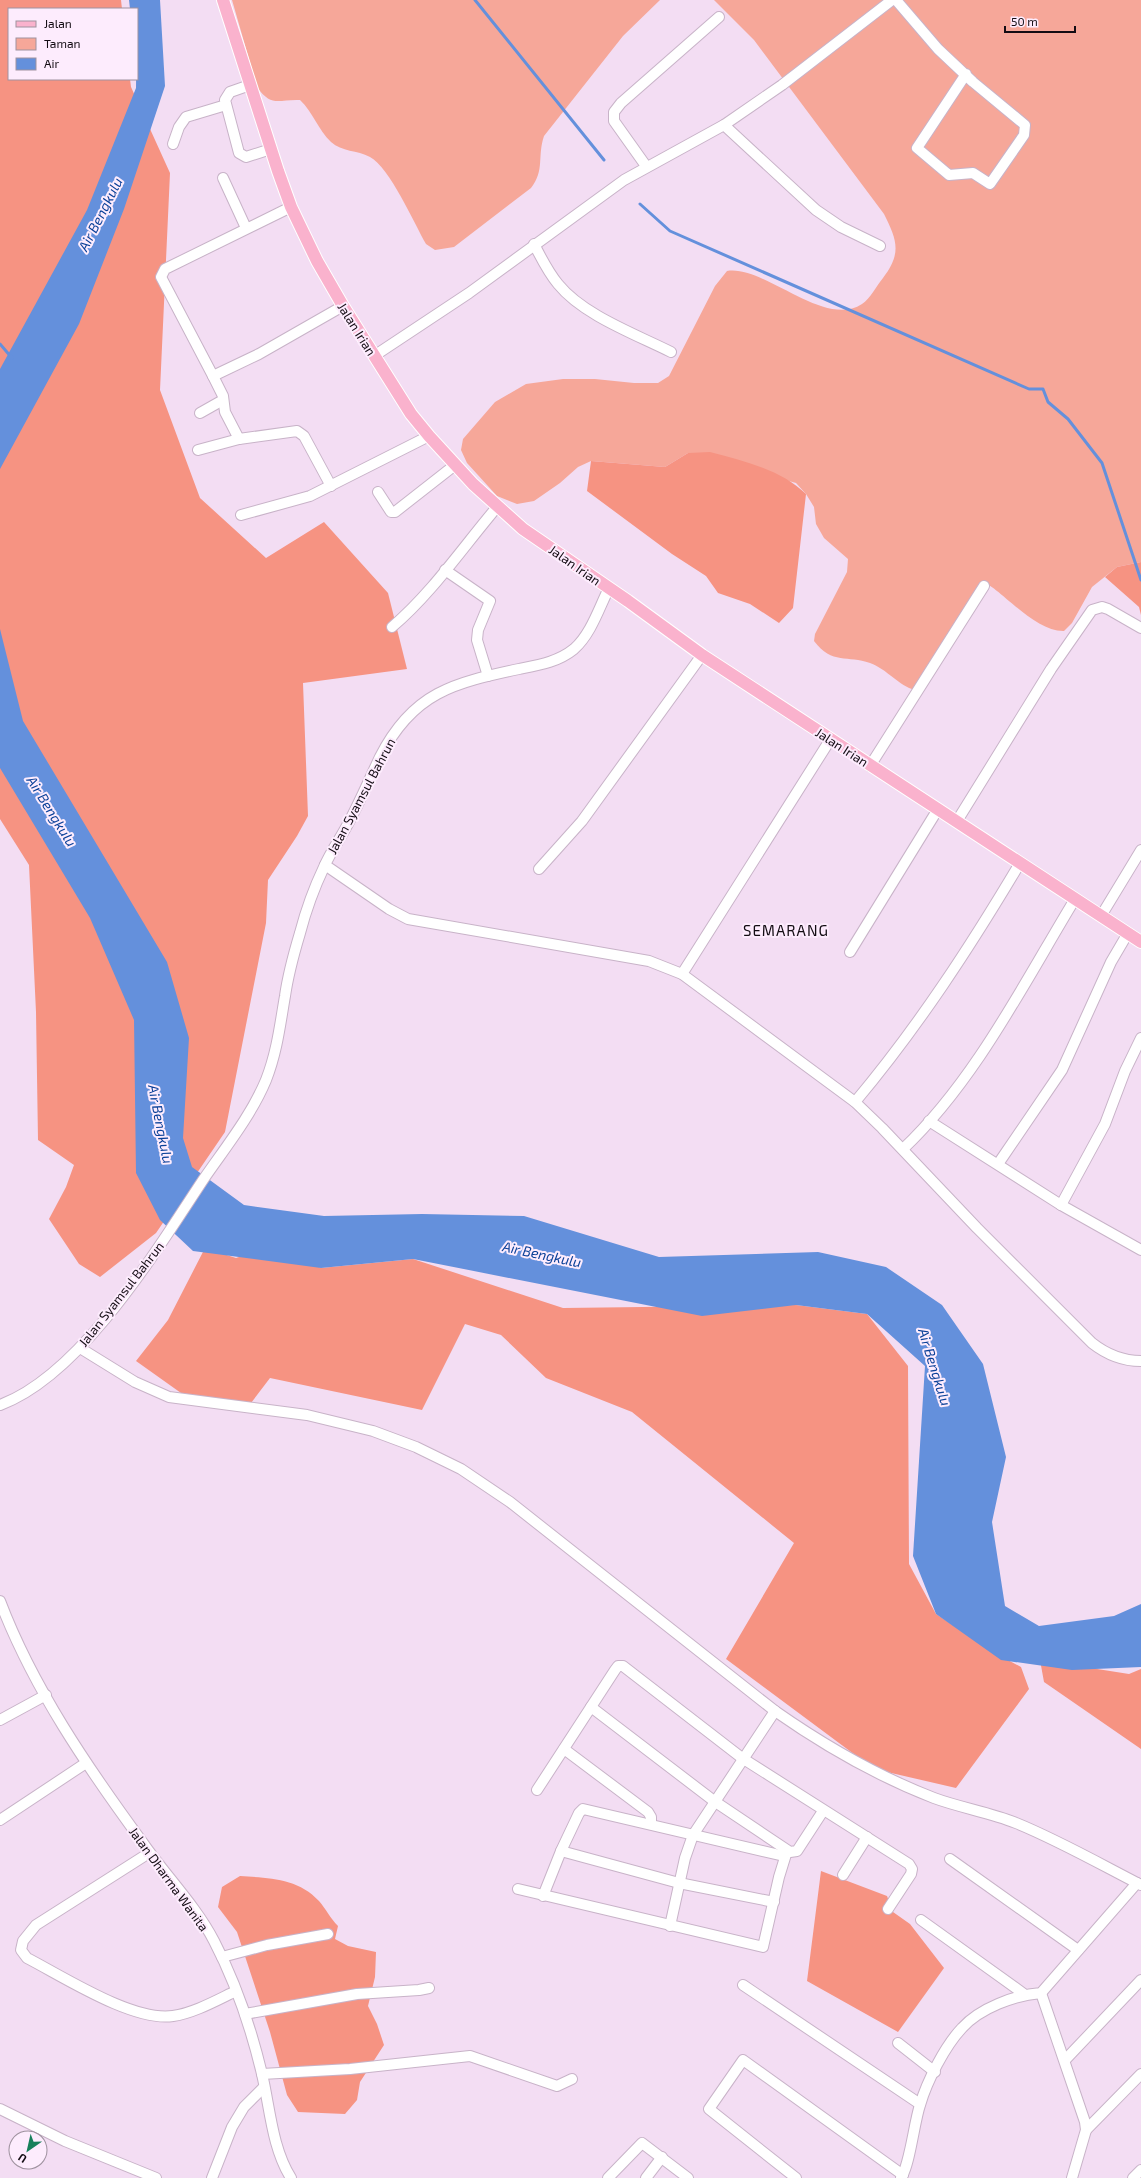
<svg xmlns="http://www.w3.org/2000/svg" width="1141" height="2178" viewBox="0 0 1141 2178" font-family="'Exo 2',sans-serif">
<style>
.green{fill:#f6a799}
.forest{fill:#f69382}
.water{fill:#6490dc}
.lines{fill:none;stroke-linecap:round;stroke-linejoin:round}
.stream{stroke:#6490dc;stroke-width:3}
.minor-casing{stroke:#c8b3c8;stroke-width:12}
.major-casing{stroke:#fff;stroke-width:14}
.minor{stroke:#fff;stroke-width:10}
.major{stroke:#fab2cd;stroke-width:12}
.labels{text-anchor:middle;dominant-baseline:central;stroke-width:4;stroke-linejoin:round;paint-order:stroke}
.street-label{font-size:13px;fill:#130c13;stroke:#fdecfd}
.water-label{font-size:14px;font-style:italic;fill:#0a4098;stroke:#fdecfd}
.quarter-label{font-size:15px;letter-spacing:1px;fill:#130c13;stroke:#fdecfd}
</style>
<rect width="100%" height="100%" fill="#f3ddf3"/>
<g class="green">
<path d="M232,0H660L623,36L544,136C537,157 545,170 531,188L454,247L435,250L426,244C414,223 390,168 370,157C357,150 342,152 331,142C318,130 313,112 300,100C278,99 272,108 257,87Z"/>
<path d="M714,0H1141V562L1117,567L1092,587L1072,623L1064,631C1032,632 994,580 980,582L918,688L915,690C899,686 887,669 870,663C848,655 832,665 814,641L815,634L847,572L848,559L824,538L816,524L814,507L806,494L796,483L688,453L665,467L591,461L578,467L560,483L534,501L517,504L497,496L467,463L461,450L463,439L495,402L526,384L563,379H595L634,383H658L669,376L715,286L727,271C765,265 824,329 862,304C870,299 877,285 883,278C902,253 897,240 884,214L754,40Z"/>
</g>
<g class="forest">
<polygon points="0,0 121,0 122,9 9,9 9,79 130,79 131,87 170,173 160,390 200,498 266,558 324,522 388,593 407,669 303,683 308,816 297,836 268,880 266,923 225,1132 156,1233 100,1277 79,1264 49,1219 66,1187 74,1165 38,1140 36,1012 29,865 0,819"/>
<path d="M710,452C743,461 781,469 806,494L793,608L779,623L750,604L718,593L706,576L672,554L587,491L591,461L665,467L688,453Z"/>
<polygon points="1141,562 1141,615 1139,607 1105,577 1117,567"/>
<polygon points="275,1245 321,1268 413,1259 563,1308 796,1305 867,1314 908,1366 909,1564 936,1614 995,1653 1021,1667 1029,1689 956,1788 874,1769 726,1659 794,1543 632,1412 546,1378 501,1335 465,1324 422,1410 270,1378 251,1403 181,1393 136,1361 168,1320 205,1248 236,1258"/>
<polygon points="1040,1660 1129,1674 1141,1669 1141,1749 1044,1682"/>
<polygon points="821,1871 887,1896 893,1912 910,1924 944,1968 898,2032 807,1981"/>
<path d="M240,1876C269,1878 298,1878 319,1901C326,1909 330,1918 338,1926L335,1939L348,1946L376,1952L375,1977L368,2006L377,2024L384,2045L360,2082L357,2100L345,2114L298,2112L287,2095L270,2032L237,1932L218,1907L222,1887Z"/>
</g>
<g class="water">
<polygon points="129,0 160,0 165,86 124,209 79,324 0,469 0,369 87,210 136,88 137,9 130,9"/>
<polygon points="0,629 23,721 167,962 189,1038 183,1138 192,1167 244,1205 324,1216 422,1214 524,1216 659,1257 818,1252 886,1267 942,1305 983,1364 1006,1457 992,1522 1005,1606 1039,1626 1114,1616 1141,1604 1141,1667 1072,1670 1001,1660 936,1614 913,1556 925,1366 867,1314 796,1305 702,1316 413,1259 321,1268 193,1251 160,1220 136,1173 134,1020 90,918 0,768"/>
</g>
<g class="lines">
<g class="stream">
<polyline points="475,0 604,160"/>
<polyline points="640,204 670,231 1029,389 1043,389 1048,402 1068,419 1102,463 1141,580"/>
<polyline points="0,344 12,358"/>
</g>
<defs>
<g id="minor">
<polyline points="896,0 938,49 973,82 1025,125 1024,135 990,184 973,173 949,175 917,148 966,74"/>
<polyline points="250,85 230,92 225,100 239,153 246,157 271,149"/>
<polyline points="724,125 816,210 841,227 880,246"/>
<polyline points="173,144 179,127 186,117 226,105"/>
<polyline points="646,166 614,121 614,112 621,103 719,17"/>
<polyline points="223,178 246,228"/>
<path d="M534,244C541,258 548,272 558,284C583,315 635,334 671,352"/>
<polyline points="374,356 469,293 624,180 724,125 782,85 892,0"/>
<polyline points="213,376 259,354 343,306"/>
<polyline points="200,413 223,400"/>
<polyline points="239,439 225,412 223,396 213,376 161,277 165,269 291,207"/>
<polyline points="198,450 239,439 297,431 304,436 331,486"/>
<polyline points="378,492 391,512 395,512 455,465"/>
<polyline points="241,515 310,496 429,436"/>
<polyline points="445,570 490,601 478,630 477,640 488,676"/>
<path d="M392,627C432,593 463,547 497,507"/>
<polyline points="870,766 984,586"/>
<polyline points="957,821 1051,669 1092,610 1102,607 1108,609 1141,628"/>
<path d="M325,865L389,909L408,919L649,961L682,974L855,1102L882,1128L977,1228L1092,1343C1106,1354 1122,1361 1141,1361"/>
<polyline points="539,869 582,821 702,655"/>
<polyline points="1101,916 1141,850"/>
<polyline points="850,952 938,809"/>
<polyline points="682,974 830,740"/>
<path d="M855,1102C918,1027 970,947 1020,863"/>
<polyline points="929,1121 1061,1205 1141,1250"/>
<path d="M903,1149C975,1081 1024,983 1075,899"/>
<polyline points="998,1164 1062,1070 1111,962 1128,933"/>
<polyline points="1061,1205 1105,1124 1125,1071 1141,1038"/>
<path d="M80,1348L135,1382L169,1397L307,1415L373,1431L416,1447L461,1469L510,1502L775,1711C825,1746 877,1776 934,1798C961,1808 989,1812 1016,1823C1058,1840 1100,1864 1141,1885"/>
<path d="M0,1405C81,1375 156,1251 203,1180C225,1148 251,1116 266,1080C277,1052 280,1025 285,996C288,975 294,953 300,933C306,910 314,888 324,867C331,851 342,836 350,820C361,799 370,778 380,757C413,692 454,683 519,669C539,665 558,662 574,649C591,634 599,608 609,588"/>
<path d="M0,1601C33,1688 88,1768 143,1843C166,1876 196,1906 214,1941C236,1983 251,2028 262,2074C270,2108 272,2148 291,2178"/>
<polyline points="591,1707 714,1801 790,1852 797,1851 823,1811"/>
<polyline points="0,1720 46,1695"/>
<polyline points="564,1749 648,1812 651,1817 651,1824"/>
<polyline points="537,1790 615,1670 618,1666 623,1666 742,1758 909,1864 912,1869 911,1874 888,1909"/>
<polyline points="0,1820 86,1763"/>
<polyline points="561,1851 679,1883 774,1902"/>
<path d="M149,1853L36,1925L23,1941L21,1950L27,1958C64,1977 133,2022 173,2016C194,2013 217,2000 236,1991"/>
<polyline points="950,1859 1078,1950"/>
<polyline points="843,1875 867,1837"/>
<polyline points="518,1889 763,1947 779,1877 787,1851"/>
<polyline points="543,1896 561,1851 579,1813 583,1809 784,1856"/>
<polyline points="921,1920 1024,1994"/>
<polyline points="670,1926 685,1858 693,1835 775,1711"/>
<polyline points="222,1957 267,1945 328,1934"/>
<polyline points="743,1985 920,2104"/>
<polyline points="1041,1993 1085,2122 1086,2130 1072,2178"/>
<polyline points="245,2014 357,1994 419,1990 429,1988"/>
<polyline points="898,2043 935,2072"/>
<polyline points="1065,2060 1141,1980"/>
<polyline points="262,2074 350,2069 470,2056 557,2086 572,2079"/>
<polyline points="0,2109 65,2141 156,2178"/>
<polyline points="1086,2130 1141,2074"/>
<polyline points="212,2178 232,2127 244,2107 264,2087"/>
<polyline points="608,2178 642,2143 688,2178"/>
<polyline points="646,2178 662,2157"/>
<polyline points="796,2178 709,2109 743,2060 903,2175"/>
<path d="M901,2178C910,2164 914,2123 920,2105C927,2081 945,2046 962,2028C980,2008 1015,1995 1041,1993L1137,1883"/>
<polyline points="1133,2178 1141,2170"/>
</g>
<polyline id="major" points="223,0 278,171 291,207 317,261 343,306 411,414 429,436 473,484 523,529 628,601 702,655 1141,942"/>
</defs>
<use href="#minor" class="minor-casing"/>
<use href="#major" class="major-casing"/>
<use href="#minor" class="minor"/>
<use href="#major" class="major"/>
</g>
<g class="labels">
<g class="street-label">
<text transform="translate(357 329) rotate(58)">Jalan Irian</text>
<text transform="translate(575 565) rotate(35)">Jalan Irian</text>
<text transform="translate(842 747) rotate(33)">Jalan Irian</text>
<text transform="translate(361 796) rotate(-62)">Jalan Syamsul Bahrun</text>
<text transform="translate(121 1294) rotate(-52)">Jalan Syamsul Bahrun</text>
<text transform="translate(169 1879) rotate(54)">Jalan Dharma Wanita</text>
</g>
<g class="water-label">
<text transform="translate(100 214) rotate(-63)">Air Bengkulu</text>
<text transform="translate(52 811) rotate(58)">Air Bengkulu</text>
<text transform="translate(161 1124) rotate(79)">Air Bengkulu</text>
<text transform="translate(542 1254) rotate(12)">Air Bengkulu</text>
<text transform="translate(935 1367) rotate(73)">Air Bengkulu</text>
</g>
<g class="quarter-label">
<text x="786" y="930">SEMARANG</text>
</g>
</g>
<rect x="8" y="8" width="130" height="72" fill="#fdecfd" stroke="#9f929f"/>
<rect x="16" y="21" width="20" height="6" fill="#fab2cd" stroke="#9f929f"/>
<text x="44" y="28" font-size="12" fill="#130c13">Jalan</text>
<rect x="16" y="38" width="20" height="12" fill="#f6a799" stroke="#9f929f"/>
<text x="44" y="48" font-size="12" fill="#130c13">Taman</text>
<rect x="16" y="58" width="20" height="12" fill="#6490dc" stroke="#9f929f"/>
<text x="44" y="68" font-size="12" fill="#130c13">Air</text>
<g transform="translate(28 2150) rotate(214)"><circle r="19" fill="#fdecfd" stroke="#9f929f"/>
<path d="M0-3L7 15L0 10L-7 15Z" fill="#18805b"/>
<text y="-6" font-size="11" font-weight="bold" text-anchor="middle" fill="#130c13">U</text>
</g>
<path d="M1005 26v6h70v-6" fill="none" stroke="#130c13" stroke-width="2"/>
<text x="1011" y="26" font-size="12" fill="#130c13" stroke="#fdecfd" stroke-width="3" paint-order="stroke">50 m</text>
</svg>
